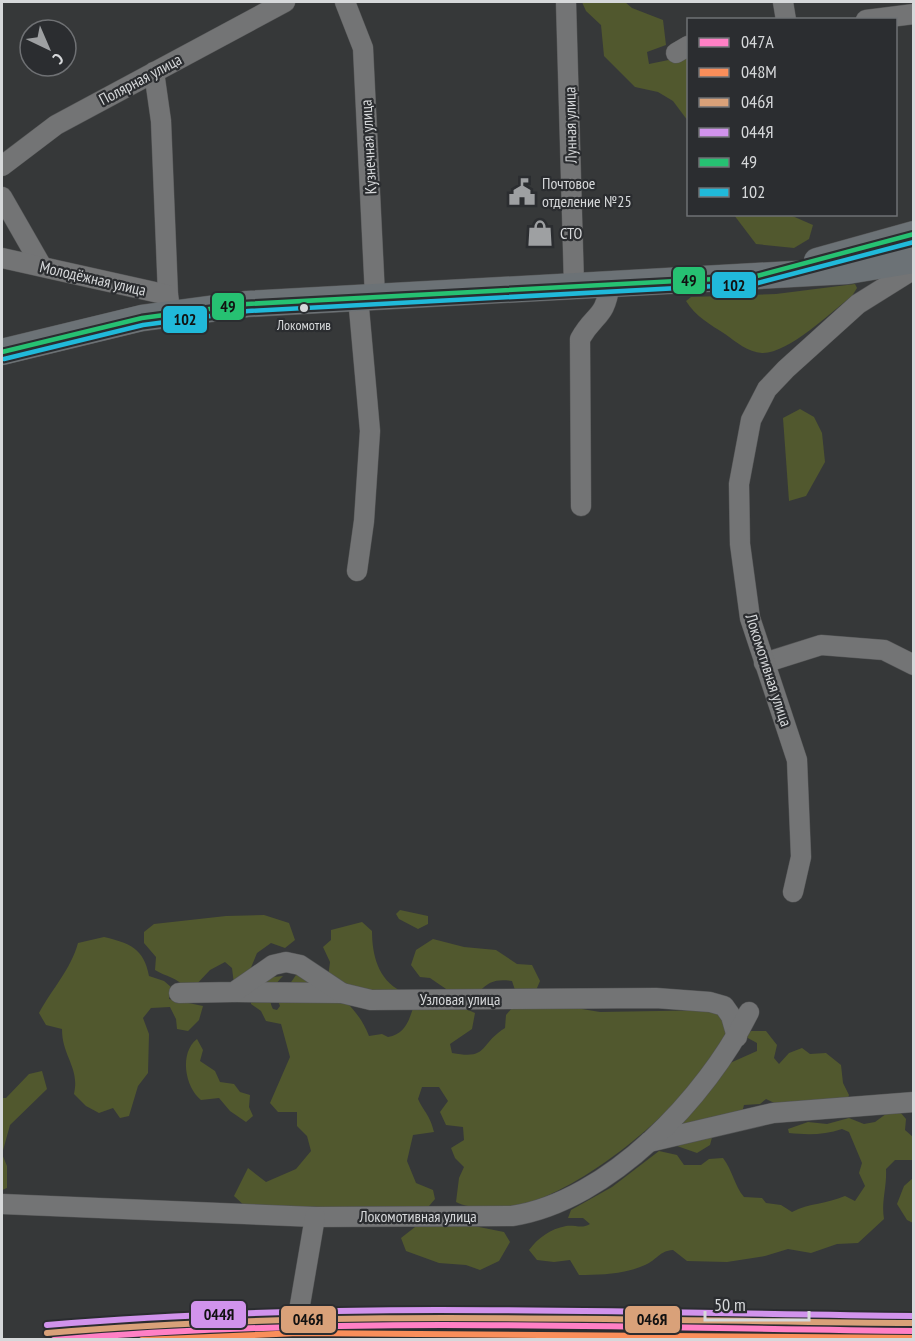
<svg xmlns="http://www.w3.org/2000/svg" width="915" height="1341" viewBox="0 0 915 1341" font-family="'PT Sans Narrow',sans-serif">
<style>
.green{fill:#51582e}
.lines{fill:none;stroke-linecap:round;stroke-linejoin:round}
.minor-casing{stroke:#535455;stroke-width:21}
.major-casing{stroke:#535455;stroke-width:27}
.minor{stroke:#737475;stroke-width:20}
.major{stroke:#6c7276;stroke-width:26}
.bus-1-casing{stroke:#2b2d30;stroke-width:9}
.bus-2-casing{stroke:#2b2d30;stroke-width:9}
.bus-1{stroke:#26c172;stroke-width:4.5}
.bus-2{stroke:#20b9da;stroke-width:4.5}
.rail-1-casing{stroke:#2b2d30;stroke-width:10}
.rail-2-casing{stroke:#2b2d30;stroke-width:10}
.rail-3-casing{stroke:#2b2d30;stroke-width:10}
.rail-4-casing{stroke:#2b2d30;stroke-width:10}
.rail-1{stroke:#ff80c5;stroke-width:6}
.rail-2{stroke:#fa8e5a;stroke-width:6}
.rail-3{stroke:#d9a179;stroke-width:6}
.rail-4{stroke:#d193ec;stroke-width:6}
.bus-dot{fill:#d6d8da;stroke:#2b2d30;stroke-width:2}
.labels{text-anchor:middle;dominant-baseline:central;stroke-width:4.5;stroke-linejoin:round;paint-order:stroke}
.bus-label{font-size:14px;fill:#d6d8da;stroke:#2b2d30}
.street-label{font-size:16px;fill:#d6d8da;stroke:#2b2d30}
.poi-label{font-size:16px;fill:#d6d8da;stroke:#2b2d30;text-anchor:start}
.line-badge{stroke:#2b2d30;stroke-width:2}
.pale-badge-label{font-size:16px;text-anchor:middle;font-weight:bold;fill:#111}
</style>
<rect width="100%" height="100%" fill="#363839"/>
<g class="green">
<polygon points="582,2 625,2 632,8 663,20 666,45 647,52 649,64 688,56 688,121 673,101 658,92 635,87 604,56 601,25 586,11"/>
<polygon points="734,215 790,215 813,225 809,239 794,248 756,244"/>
<path d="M855,284L857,288L852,296C831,312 788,354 762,353C748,352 736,342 725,334C711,325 695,316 686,301L691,297L776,294Z"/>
<polygon points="800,409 814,417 822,433 825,462 806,496 789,501 783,418"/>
<polygon points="400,910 428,916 428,924 418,929 399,919 396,914"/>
<path d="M264,915L289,923L295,940L285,948L271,943L257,953L250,970L254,979L283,976C274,985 266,996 273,1009L277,1010L280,1006L278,1001L296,975C329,985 356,1003 369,1036L382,1034L388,1037C405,1034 409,1021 414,1005H457L475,1013L472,1029L450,1044L452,1053C489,1060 478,1045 505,1028L506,1015L512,1008L564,1006L600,1012L716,1010L724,1017C725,1021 727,1027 726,1031C725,1037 719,1045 716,1051C685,1106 588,1186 527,1203C511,1208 469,1210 456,1202L459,1178L464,1167L455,1158L451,1148L464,1140L463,1127L446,1125L440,1112L448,1101L439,1087H422L418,1099C424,1112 430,1115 434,1132L413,1135L407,1161L416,1183L433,1190L435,1199L429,1206L247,1208L234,1196L248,1168L266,1182L296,1169L311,1151L307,1136L297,1126V1112H278L270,1103L290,1057L281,1024L266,1021L261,1011L251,1004V991L234,984L232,968L225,962L210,970L193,988H185C177,977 166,977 155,970L156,957L144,943V932L154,924L226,916Z"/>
<path d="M362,922L372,931C372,954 378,980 401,991L367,992L328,978L330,962L323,947L331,940V930Z"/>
<path d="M104,937C129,943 144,948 149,976L164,981L171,987L169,999L203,1006L199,1020L188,1031L177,1029L176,1019L170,1007L151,1008L143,1018L149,1034L148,1073L138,1086L129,1116L120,1118L113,1108L99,1113L86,1106L74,1094C80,1067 62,1057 62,1029L46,1025L39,1013C52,989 71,969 78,943Z"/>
<path d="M433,939L464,947L496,950L517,964L532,965L540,981L537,988L540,994L515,990L512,981C497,979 489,981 479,992L449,991L430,978L420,977L411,965L416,950Z"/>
<polygon points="751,1031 766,1031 777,1045 774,1058 779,1064 789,1053 802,1048 810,1054 826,1053 841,1065 843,1083 849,1095 846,1104 789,1110 766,1099 760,1104 744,1105 740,1120 714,1130 710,1145 697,1153 677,1146 671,1136 730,1063 757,1051 757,1043 746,1037"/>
<path d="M197,1039L203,1050L200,1061L215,1071L220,1082L234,1084L240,1092L250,1095L249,1107L253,1116L246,1122L230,1111L219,1098L201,1100C185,1087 179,1053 197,1039Z"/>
<polygon points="42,1071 47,1089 10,1125 2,1154 7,1166 7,1188 2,1190 2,1098 6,1098 29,1074"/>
<path d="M890,1111L900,1112L906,1119L905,1130L913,1137V1160H895L886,1169C887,1187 881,1202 884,1219L858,1243L837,1244L811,1253L788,1249L765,1256L727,1262L687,1261L673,1250C659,1251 657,1260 645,1265C625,1274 601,1275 579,1275L570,1260L554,1262L537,1260L529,1250C538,1238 550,1229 566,1226C576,1225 582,1229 590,1224L583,1218H568L571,1210L612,1187L659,1151L677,1155L684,1165H701L709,1159L723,1158C733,1171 734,1185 744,1197L762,1198L766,1203L781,1205L792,1212C809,1203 827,1204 845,1196L855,1201L865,1186L859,1173L862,1163L849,1132L842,1129C824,1135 808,1135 789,1133L788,1129L808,1122L827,1124L849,1118L864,1124L875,1122Z"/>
<polygon points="913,1178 913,1223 907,1220 897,1204 904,1186"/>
<polygon points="464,1224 504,1232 510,1242 499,1261 480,1270 466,1265 439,1263 406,1251 401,1238 415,1227"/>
</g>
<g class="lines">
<defs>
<g id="minor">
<polyline points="345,2 363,48 375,296"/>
<polyline points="566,2 574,285"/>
<polyline points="783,2 786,20"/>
<polyline points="866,20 914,14"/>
<polyline points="676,53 688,46"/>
<polyline points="154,72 161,121 168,295"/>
<polyline points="2,166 56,125 285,2"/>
<polyline points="2,197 41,265"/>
<polyline points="2,258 168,295 170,308"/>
<path d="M581,506L580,339C595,312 605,320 610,283"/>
<polyline points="357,571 364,521 370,431 358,297"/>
<polyline points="764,663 821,645 884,650 914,665"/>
<polyline points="793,892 801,857 797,760 750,618 740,544 739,484 751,420 767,389 786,369 858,304 914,269"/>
<polyline points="236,992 342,993"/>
<polyline points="179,993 234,992 273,965 286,962 300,965 342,993 371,1000 656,998 710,1002 724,1006 731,1016 737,1037"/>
<polyline points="649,1142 773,1113 914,1102"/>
<path d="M2,1204L315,1217L512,1216C609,1201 707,1097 749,1012"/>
<polyline points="294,1340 315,1217"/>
</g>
<g id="major">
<polyline points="817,261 914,234"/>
<polyline points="2,352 142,318 247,304 848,271 914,260"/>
</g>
</defs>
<use href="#minor" class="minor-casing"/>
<use href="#major" class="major-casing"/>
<use href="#minor" class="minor"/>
<use href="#major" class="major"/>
<defs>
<polyline id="bus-1" points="2,352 142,318 247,304 753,277 914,234"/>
<polyline id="bus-2" points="4,359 143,325 248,311 754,284 914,242"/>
</defs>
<use href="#bus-1" class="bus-1-casing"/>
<use href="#bus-2" class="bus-2-casing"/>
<use href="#bus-1" class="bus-1"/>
<use href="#bus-2" class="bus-2"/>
<defs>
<path id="rail-1" d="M54,1340C339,1315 627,1328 914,1331"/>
<polyline id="rail-2" points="142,1340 298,1333 914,1338"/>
<path id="rail-3" d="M47,1333C335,1308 625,1321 914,1323"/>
<path id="rail-4" d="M47,1325C335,1300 625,1313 914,1316"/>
</defs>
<use href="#rail-1" class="rail-1-casing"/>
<use href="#rail-2" class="rail-2-casing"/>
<use href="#rail-3" class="rail-3-casing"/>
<use href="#rail-4" class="rail-4-casing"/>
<use href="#rail-1" class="rail-1"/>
<use href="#rail-2" class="rail-2"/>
<use href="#rail-3" class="rail-3"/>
<use href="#rail-4" class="rail-4"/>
</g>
<defs>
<symbol id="civic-bare" viewBox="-9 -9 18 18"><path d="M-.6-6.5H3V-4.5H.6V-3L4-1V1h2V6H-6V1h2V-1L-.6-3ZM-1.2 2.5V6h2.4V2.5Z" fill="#9ea0a2" stroke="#2b2d30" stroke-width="2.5" paint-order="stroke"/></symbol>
<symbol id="shop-bare" viewBox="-9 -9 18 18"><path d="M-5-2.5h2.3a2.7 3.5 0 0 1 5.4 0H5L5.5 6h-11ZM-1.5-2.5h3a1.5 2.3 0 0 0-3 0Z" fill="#9ea0a2" stroke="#2b2d30" stroke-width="2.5" paint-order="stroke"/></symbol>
</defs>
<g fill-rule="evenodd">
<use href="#civic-bare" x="503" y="173" width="38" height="38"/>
<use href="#shop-bare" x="521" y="214" width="38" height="38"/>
</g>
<circle class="bus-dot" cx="304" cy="308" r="5"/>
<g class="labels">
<g class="bus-label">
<text x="304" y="325">Локомотив</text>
</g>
<g class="street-label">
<text transform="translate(140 79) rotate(-28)">Полярная улица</text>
<text transform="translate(570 125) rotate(-91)">Лунная улица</text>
<text transform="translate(368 147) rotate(-93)">Кузнечная улица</text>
<text transform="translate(93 278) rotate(13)">Молодёжная улица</text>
<text transform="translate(769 670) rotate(72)">Локомотивная улица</text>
<text x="460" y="999">Узловая улица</text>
<text x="418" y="1216">Локомотивная улица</text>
</g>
<g class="poi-label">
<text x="542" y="183">Почтовое<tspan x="542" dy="18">отделение №25</tspan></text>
<text x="560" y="233">СТО</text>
</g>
</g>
<g class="line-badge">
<rect x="672" y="266" width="34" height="29" rx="6" fill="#26c172"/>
<rect x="711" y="271" width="46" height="28" rx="6" fill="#20b9da"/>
<rect x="211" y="292" width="34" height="29" rx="6" fill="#26c172"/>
<rect x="162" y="305" width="46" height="29" rx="6" fill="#20b9da"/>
<rect x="190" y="1300" width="57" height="29" rx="6" fill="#d193ec"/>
<rect x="624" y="1305" width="57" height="29" rx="6" fill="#d9a179"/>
<rect x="280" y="1305" width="57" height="29" rx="6" fill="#d9a179"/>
</g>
<g class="pale-badge-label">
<text x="689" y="286">49</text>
<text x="734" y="291">102</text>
<text x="228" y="312">49</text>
<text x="185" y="325">102</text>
<text x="219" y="1320">044Я</text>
<text x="652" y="1325">046Я</text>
<text x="308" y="1325">046Я</text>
</g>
<rect width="915" height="1341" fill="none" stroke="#d6d8da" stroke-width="6"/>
<rect x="687" y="18" width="210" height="198" fill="#2b2d30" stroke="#6f7174" stroke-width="1.5"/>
<rect x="699" y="38" width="30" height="9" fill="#ff80c5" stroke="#6f7174" stroke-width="1.5"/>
<text x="741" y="48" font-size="18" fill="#d6d8da">047А</text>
<rect x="699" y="68" width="30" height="9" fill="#fa8e5a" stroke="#6f7174" stroke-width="1.5"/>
<text x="741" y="78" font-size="18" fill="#d6d8da">048М</text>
<rect x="699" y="98" width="30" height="9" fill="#d9a179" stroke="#6f7174" stroke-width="1.5"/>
<text x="741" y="108" font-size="18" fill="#d6d8da">046Я</text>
<rect x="699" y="128" width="30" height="9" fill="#d193ec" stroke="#6f7174" stroke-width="1.5"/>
<text x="741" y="138" font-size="18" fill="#d6d8da">044Я</text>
<rect x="699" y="158" width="30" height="9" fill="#26c172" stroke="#6f7174" stroke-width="1.5"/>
<text x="741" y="168" font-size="18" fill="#d6d8da">49</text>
<rect x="699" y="188" width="30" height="9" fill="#20b9da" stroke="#6f7174" stroke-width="1.5"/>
<text x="741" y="198" font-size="18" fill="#d6d8da">102</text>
<g transform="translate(48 48) rotate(136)"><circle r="28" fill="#2b2d30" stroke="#6f7174" stroke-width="1.5"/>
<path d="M0-4.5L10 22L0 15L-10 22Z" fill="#9ea0a2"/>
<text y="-9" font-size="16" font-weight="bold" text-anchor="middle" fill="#d6d8da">С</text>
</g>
<path d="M705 1311v9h104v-9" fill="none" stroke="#d6d8da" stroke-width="3"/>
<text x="714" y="1311" font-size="18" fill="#d6d8da" stroke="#2b2d30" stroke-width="4.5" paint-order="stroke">50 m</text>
</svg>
